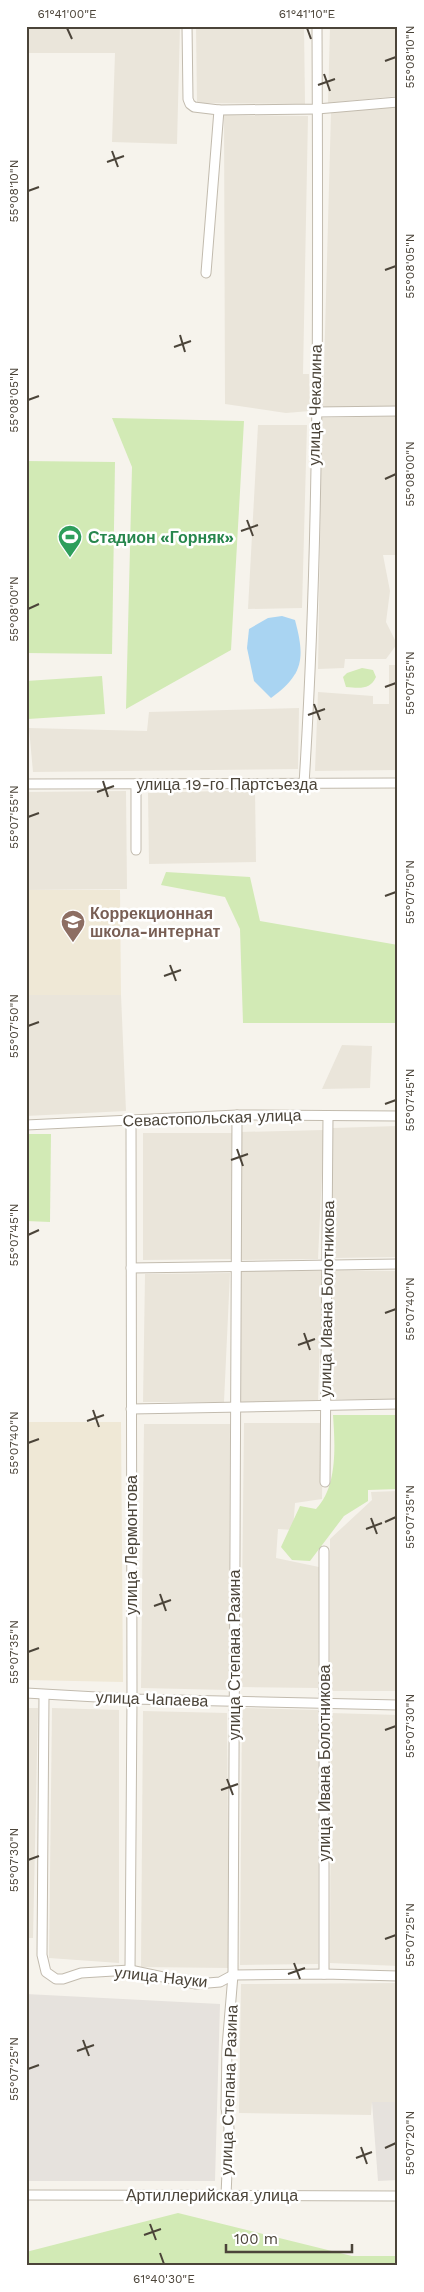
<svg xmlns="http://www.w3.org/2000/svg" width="424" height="2292" viewBox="0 0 424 2292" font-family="'Work Sans',sans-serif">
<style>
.residential{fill:#eae5da}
.industrial{fill:#e6e2dd}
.education{fill:#efe8d6}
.green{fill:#d2eab5}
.water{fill:#a9d4f2}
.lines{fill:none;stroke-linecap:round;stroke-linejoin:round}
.minor-casing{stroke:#c2bbae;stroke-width:11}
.minor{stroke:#fff;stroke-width:9}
.ticks{fill:none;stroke:#4b4439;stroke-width:2}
.labels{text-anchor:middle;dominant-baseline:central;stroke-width:5;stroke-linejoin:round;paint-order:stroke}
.street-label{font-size:16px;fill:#4b4439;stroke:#fff}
.leisure-label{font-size:16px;font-weight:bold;fill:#27864d;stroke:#fff;text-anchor:start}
.education-label{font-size:16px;font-weight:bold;fill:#785e54;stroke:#fff;text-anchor:start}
.neatline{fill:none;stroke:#4b4439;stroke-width:2}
.ticks-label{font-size:12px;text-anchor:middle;fill:#4b4439}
</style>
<rect width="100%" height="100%" fill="#f6f3ec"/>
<g class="residential">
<polygon points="26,26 180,26 177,144 112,142 115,53 26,53"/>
<polygon points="196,26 304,26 305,104 197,103"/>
<polygon points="330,26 398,26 398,96 328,103"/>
<polygon points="398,107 398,407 323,407 331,112"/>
<polygon points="224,115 308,116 303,374 309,374 310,411 286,413 225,404"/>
<polygon points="398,416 398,555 383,555 390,591 386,622 397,644 386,659 345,659 344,668 318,669 322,418"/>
<polygon points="258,425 307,425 302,608 248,609"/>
<polygon points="389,665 398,665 398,770 315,771 318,692 373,696 373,704 389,704"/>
<polygon points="299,708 298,769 33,772 29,728 147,731 149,712"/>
<polygon points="255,790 256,862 149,864 148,793"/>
<polygon points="126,791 127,889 26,890 26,792"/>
<polygon points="26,995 121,995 126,1111 26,1116"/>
<polygon points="342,1045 372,1046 370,1088 322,1089"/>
<polygon points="398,1126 398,1257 331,1258 333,1128"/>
<polygon points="324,1130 318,1259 240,1260 240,1132"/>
<polygon points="143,1133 232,1133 231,1259 143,1260"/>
<polygon points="332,1270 398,1271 398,1400 330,1399"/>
<polygon points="240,1271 322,1271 318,1401 240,1402"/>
<polygon points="230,1273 224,1402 143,1402 145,1274"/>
<polygon points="244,1423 323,1423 322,1499 295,1503 293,1530 278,1529 276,1558 319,1567 318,1688 241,1687"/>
<polygon points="144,1424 230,1424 229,1690 141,1688"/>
<polygon points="398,1491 398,1691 330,1691 330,1539 372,1500 371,1492"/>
<polygon points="26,1708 38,1708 33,1938 26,1938"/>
<polygon points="52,1708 119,1710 119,1963 49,1958"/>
<polygon points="242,1708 318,1710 318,1964 240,1965"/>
<polygon points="143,1711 227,1713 229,1968 141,1967"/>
<polygon points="331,1713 398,1715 398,1966 330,1963"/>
<polygon points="398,1983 398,2102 372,2102 371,2115 239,2113 241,1984"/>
</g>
<g class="industrial">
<polygon points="26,1994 220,2004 215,2181 26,2181"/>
<polygon points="372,2102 398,2102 398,2180 378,2181"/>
</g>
<g class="education">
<polygon points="26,890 120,890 121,995 26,995"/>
<polygon points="26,1422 121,1422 123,1682 26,1680"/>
</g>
<g class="green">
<polygon points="112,418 244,421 231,650 126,709 132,467"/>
<polygon points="26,461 115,462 112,654 26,653"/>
<path d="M362,668L373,670L376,677C370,690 360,688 346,687L343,677L347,673Z"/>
<polygon points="102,676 105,714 28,719 26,681"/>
<polygon points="166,872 250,877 260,921 398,945 398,1023 243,1023 240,929 225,897 161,885"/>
<polygon points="26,1134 51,1134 50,1222 26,1221"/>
<path d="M333,1415H398V1489L368,1490V1501L344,1516L310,1561L292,1560L281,1547L300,1506L316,1509C338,1487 335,1444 333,1415Z"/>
<polygon points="178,2213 352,2256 398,2256 398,2266 26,2266 26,2252"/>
</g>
<path class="water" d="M282,616L295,620C305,658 304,674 271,698L254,681L247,648L249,629L268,618Z"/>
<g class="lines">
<defs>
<g id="minor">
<polyline points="187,26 188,99 190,104 194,107 219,110 317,109 398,102"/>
<polyline points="206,273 219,110"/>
<polyline points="316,412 398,411"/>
<polyline points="26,784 398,783"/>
<path d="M304,784C320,533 318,278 317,26"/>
<polyline points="136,850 136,784"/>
<polyline points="26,1125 237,1115 398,1116"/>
<polyline points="131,1268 398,1264"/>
<polyline points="131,1409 398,1404"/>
<polyline points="325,1482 328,1116"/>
<polyline points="26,1693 132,1699 398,1705"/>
<polyline points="44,1695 42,1955 46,1972 56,1979 63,1979 81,1973 130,1970 196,1984 220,1982 233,1975 324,1974 398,1976"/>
<polyline points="130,1970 132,1699 131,1121"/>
<polyline points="324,1974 324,1551"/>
<polyline points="26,2195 398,2196"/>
<polyline points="226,2195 229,2128 226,2108 227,2047 233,1975 237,1115"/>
</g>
</defs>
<use href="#minor" class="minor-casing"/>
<use href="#minor" class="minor"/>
</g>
<path class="ticks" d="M67,28L72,39M307,28L311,39M385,61L396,57M324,74L330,91M318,85L335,79M112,151L118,167M107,162L124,156M28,191L39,187M385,270L396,266M180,335L185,352M174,347L191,341M28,400L39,396M385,479L396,474M247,520L253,536M241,531L258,525M28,609L39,604M385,687L396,683M314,704L320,720M308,715L325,709M103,781L108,797M97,792L114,786M28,817L39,813M385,896L396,892M170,965L176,981M164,976L181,970M28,1026L39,1022M385,1104L396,1100M237,1149L243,1166M231,1160L248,1154M28,1235L39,1230M385,1313L396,1309M304,1333L310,1350M298,1345L315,1339M93,1410L99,1427M87,1421L104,1415M28,1443L39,1439M371,1518L377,1534M385,1522L396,1517M366,1529L382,1523M160,1594L166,1611M154,1606L171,1600M28,1652L39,1648M385,1730L396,1726M227,1779L233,1795M221,1790L238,1784M28,1860L39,1856M385,1939L396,1935M294,1963L300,1979M288,1974L305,1968M83,2040L89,2056M77,2051L94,2045M28,2069L39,2065M361,2147L367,2164M385,2148L396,2143M356,2158L372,2152M150,2224L156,2240M144,2235L161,2229M160,2253L164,2264"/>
<defs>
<symbol id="stadium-pin" viewBox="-11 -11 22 30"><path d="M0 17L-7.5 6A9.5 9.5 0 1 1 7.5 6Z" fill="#2e9e5b" stroke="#fff"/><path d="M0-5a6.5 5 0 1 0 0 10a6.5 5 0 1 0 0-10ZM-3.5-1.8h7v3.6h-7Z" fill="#fff"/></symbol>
<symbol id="school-pin" viewBox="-11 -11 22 30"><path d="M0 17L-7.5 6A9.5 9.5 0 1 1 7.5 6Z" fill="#8d6e63" stroke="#fff"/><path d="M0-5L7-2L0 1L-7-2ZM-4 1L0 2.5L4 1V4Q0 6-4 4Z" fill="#fff"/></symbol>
</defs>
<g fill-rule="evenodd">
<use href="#stadium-pin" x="56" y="523" width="28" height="38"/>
<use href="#school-pin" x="59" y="908" width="28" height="38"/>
</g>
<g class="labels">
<g class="street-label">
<text transform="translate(315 405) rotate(-89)">улица Чекалина</text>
<text x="227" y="784">улица 19-го Партсъезда</text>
<text transform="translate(212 1118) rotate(-2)">Севастопольская улица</text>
<text transform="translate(327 1299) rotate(-89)">улица Ивана Болотникова</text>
<text transform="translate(131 1545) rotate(-90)">улица Лермонтова</text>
<text transform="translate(234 1655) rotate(-90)">улица Степана Разина</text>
<text transform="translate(152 1699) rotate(2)">улица Чапаева</text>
<text transform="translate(324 1763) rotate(-90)">улица Ивана Болотникова</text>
<text transform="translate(161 1977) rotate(6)">улица Науки</text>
<text transform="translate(229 2090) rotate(-88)">улица Степана Разина</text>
<text x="212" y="2195">Артиллерийская улица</text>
</g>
<g class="leisure-label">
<text x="88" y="537">Стадион «Горняк»</text>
</g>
<g class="education-label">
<text x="90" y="913">Коррекционная<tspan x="90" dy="18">школа-интернат</tspan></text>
</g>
</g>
<rect width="424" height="2292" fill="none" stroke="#ffffff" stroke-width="55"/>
<path d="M226 2244v8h126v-8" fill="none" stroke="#4b4439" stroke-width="2.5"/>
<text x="234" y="2244" font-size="15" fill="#4b4439" stroke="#ffffff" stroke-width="4" paint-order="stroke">100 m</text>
<rect x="28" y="28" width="368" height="2236" class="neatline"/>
<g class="ticks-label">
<text x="67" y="18">61°41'00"E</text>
<text x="307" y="18">61°41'10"E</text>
<text transform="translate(410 57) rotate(-90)" y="4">55°08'10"N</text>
<text transform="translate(14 191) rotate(-90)" y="4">55°08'10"N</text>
<text transform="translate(410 266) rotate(-90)" y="4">55°08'05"N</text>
<text transform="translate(14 400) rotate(-90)" y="4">55°08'05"N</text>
<text transform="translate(410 474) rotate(-90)" y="4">55°08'00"N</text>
<text transform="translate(14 609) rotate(-90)" y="4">55°08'00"N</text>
<text transform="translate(410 683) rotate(-90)" y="4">55°07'55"N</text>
<text transform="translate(14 817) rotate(-90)" y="4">55°07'55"N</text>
<text transform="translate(410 892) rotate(-90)" y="4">55°07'50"N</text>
<text transform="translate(14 1026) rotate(-90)" y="4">55°07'50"N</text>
<text transform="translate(410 1100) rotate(-90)" y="4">55°07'45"N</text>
<text transform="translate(14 1235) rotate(-90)" y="4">55°07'45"N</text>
<text transform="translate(410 1309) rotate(-90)" y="4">55°07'40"N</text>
<text transform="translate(14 1443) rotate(-90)" y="4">55°07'40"N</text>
<text transform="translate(410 1517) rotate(-90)" y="4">55°07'35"N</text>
<text transform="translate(14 1652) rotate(-90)" y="4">55°07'35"N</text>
<text transform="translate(410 1726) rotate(-90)" y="4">55°07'30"N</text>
<text transform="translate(14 1860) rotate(-90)" y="4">55°07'30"N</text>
<text transform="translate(410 1935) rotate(-90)" y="4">55°07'25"N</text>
<text transform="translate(14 2069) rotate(-90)" y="4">55°07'25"N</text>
<text transform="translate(410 2143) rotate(-90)" y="4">55°07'20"N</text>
<text x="164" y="2283">61°40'30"E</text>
</g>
</svg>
